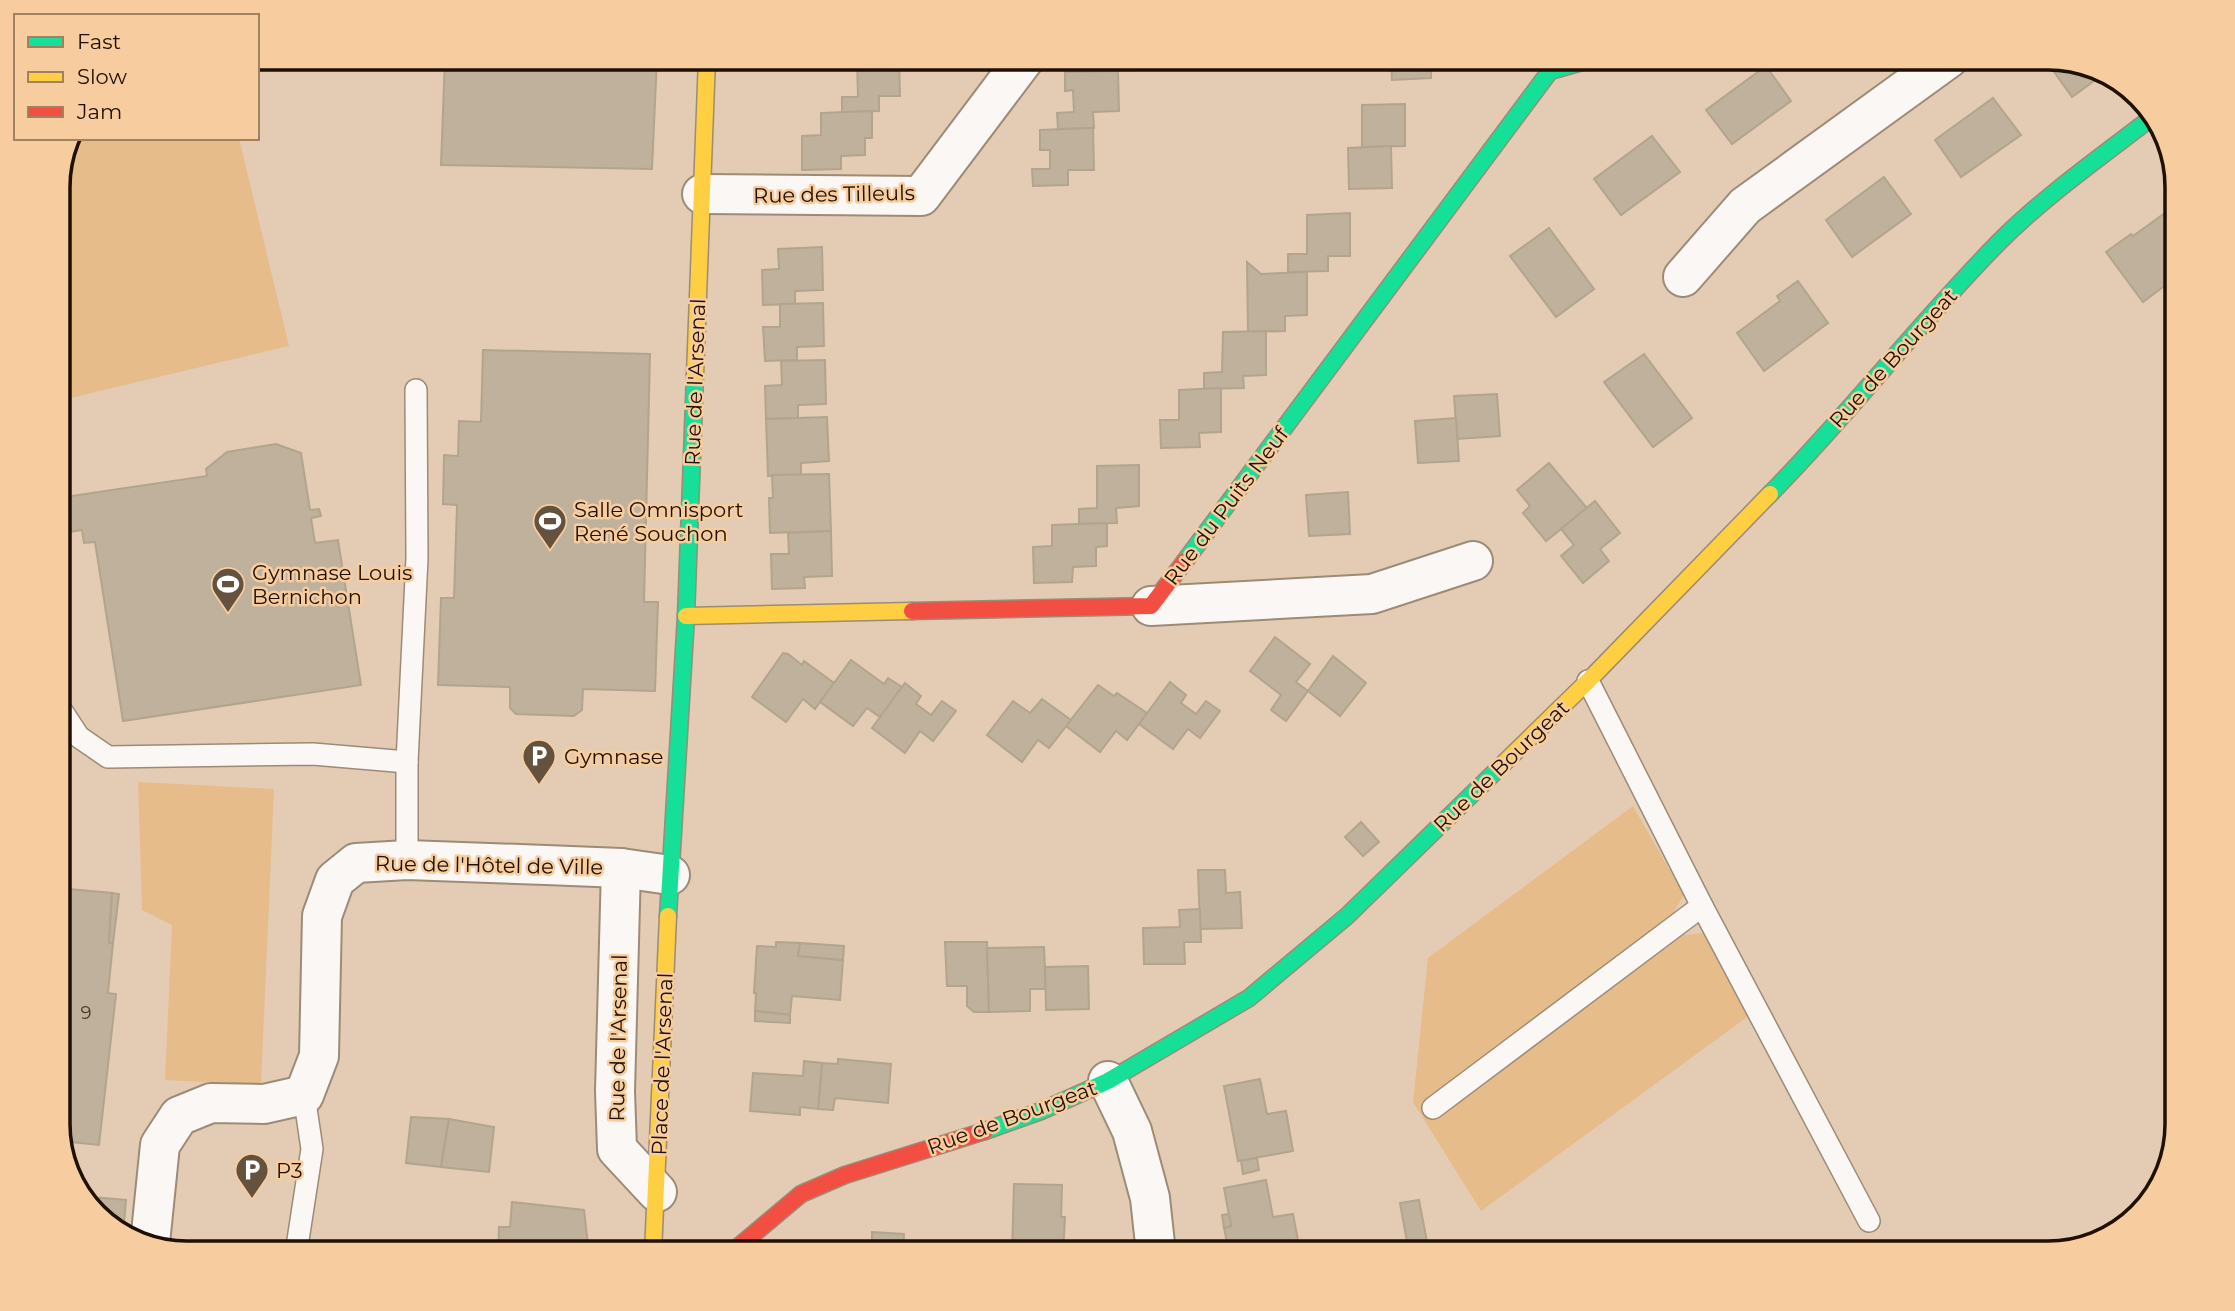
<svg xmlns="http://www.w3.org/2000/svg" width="2235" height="1311" viewBox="0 0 2235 1311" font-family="Montserrat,sans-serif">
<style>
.green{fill:#e7bc8b}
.building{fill:#bfb19b;stroke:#b3a48e;stroke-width:2}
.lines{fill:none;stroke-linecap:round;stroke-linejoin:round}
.lane-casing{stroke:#9c8b77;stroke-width:24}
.street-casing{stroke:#9c8b77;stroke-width:42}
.fast-casing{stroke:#9c8b77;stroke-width:19}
.slow-casing{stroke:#9c8b77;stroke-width:19}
.jam-casing{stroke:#9c8b77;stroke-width:19}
.lane{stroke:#fbf7f4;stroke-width:21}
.street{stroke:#fbf7f4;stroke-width:38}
.fast{stroke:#16e098;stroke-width:16}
.slow{stroke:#ffcf43;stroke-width:16}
.jam{stroke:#f24e42;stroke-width:16}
.labels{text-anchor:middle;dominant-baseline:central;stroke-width:5;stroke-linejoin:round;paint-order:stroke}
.number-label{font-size:18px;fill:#473828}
.street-label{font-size:21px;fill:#1f1001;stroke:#f7cd9f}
.poi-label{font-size:21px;fill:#1f1001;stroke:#f7cd9f;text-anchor:start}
.rim{fill:none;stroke:#1f1001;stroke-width:3.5}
</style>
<rect width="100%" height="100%" fill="#e3ccb3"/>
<g class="green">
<polygon points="76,138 239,138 289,346 58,401 58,179"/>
<polygon points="138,782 274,789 261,1085 165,1080 172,925 142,910"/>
<polygon points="1633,806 1684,895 1672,915 1684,935 1704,933 1750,1015 1481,1211 1413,1102 1428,958"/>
</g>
<g class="building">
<polygon points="445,58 657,58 652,169 441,165"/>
<polygon points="857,58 899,58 900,96 879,96 879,111 842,112 842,97 858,97"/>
<polygon points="1101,58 1136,58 1136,70 1101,71"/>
<polygon points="1391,58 1455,58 1456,63 1431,64 1431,78 1392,80"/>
<polygon points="1832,58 1854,58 1839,68"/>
<polygon points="2048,58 2105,73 2072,97 2045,59"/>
<polygon points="1766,66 1791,101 1732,144 1706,110"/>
<polygon points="1118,71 1119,111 1093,112 1094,128 1058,129 1057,113 1074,112 1073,90 1065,91 1065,72"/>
<polygon points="1993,98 2021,135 1961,177 1935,140"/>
<polygon points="1405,104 1405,146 1362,147 1362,105"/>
<polygon points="872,111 872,138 865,138 865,155 841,156 841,169 802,170 802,136 821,135 821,113"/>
<polygon points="1093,128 1094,170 1068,170 1068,185 1033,186 1032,169 1050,169 1050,150 1040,150 1040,130"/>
<polygon points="1652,136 1680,172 1621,215 1594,179"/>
<polygon points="1391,146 1392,188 1349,189 1348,148"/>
<polygon points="1884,177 1911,214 1852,257 1826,220"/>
<polygon points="2177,199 2177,273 2165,282 2167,284 2143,302 2106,252 2131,234 2133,236 2169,210 2167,207"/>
<polygon points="1350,213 1350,256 1328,256 1328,271 1288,272 1288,254 1307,254 1307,215"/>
<polygon points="1549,228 1594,289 1556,317 1510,256"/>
<polygon points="822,247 823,290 795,291 795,304 763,305 762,270 779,269 778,249"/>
<polygon points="1247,262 1261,274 1307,272 1307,315 1285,316 1285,331 1248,332"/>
<polygon points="1798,281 1828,323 1764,371 1737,333 1780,301 1777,296"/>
<polygon points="823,303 824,346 797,347 797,360 765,361 763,327 780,327 780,304"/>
<polygon points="1266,331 1266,375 1243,376 1244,388 1204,389 1204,373 1222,372 1223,332"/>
<polygon points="483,350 650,354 644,602 658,602 655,691 583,689 582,710 574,716 516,714 510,708 510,687 438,685 441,598 454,598 457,505 443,504 444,455 458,456 459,421 481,422"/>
<polygon points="1644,354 1692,418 1653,447 1604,382"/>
<polygon points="825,360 826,404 798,405 798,418 766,419 765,386 782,385 781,361"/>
<polygon points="1221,388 1221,432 1199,433 1200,447 1161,448 1160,420 1179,420 1179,390"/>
<polygon points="1497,394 1500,436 1457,439 1454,396"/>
<polygon points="827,417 829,461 801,463 801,475 768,476 766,419"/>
<polygon points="1456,418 1459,461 1418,463 1415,421"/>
<polygon points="276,444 301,453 310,510 319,509 321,516 311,518 315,543 338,540 361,685 123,721 95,542 84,543 82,530 69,532 64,497 207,476 206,469 227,452"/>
<polygon points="1549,463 1587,508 1546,541 1523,513 1530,506 1517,490"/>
<polygon points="1139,465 1139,506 1116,508 1117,523 1079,524 1079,509 1097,508 1097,466"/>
<polygon points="829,474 831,531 770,533 769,498 773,498 772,475"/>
<polygon points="1348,492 1350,534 1309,536 1306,495"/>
<polygon points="1595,501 1620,533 1600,549 1609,561 1583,583 1561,556 1574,545 1561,529"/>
<polygon points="1107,523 1107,546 1096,547 1096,566 1073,567 1072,582 1034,583 1033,547 1052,546 1052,525"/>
<polygon points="831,531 832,576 804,577 805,588 772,589 771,554 789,554 788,533"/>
<polygon points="1275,637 1310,664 1296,682 1308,691 1286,721 1271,710 1281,695 1250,671"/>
<polygon points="783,653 788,654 802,665 804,661 834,683 815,709 803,699 786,722 752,697"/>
<polygon points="1333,656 1366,683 1340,716 1308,691"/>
<polygon points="851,660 884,684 888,678 902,687 880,717 867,708 853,726 820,702"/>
<polygon points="1170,682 1186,695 1181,703 1196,714 1206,701 1220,711 1200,738 1188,729 1173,749 1139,724"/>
<polygon points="905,683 921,696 916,704 931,715 942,701 956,711 933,741 920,731 905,753 872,728"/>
<polygon points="1098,685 1114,696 1117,693 1147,713 1127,740 1116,731 1100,752 1066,726"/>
<polygon points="1042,699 1071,720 1049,748 1038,740 1022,762 987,735 1013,701 1030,713"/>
<polygon points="1361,822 1379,842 1363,856 1345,837"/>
<polygon points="1198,870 1225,870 1226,893 1240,892 1242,928 1200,929"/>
<polygon points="58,888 112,893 109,943 113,943 108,993 116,994 99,1145 61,1141 58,1132"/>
<polygon points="112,893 119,894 113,943 109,943"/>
<polygon points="1200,909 1201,942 1184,942 1185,964 1144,964 1143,928 1180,927 1179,910"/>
<polygon points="776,942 800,943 798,956 843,960 840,1000 792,996 790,1015 755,1011 756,993 754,993 757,946 776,947"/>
<polygon points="945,942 987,942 989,1012 974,1012 967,1006 967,986 947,986"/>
<polygon points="800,943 844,946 843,960 798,956"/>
<polygon points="1044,947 1046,989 1030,989 1030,1011 989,1012 987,948"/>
<polygon points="1088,966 1089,1009 1046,1010 1045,967"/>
<polygon points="755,1011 790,1015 790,1023 755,1021"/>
<polygon points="838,1059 891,1064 888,1103 835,1098 833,1110 818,1109 822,1063 838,1064"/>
<polygon points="804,1061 822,1063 818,1109 800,1107 800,1115 750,1111 753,1073 803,1076"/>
<polygon points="1260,1079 1267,1114 1286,1111 1293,1151 1238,1161 1224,1086"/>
<polygon points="411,1117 449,1119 441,1167 406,1163"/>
<polygon points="449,1119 494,1127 489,1172 441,1167"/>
<polygon points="1257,1158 1259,1170 1243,1174 1241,1161"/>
<polygon points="1266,1180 1273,1217 1293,1214 1300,1251 1288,1253 1229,1253 1224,1228 1231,1226 1224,1188"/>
<polygon points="1014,1184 1062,1185 1061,1217 1065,1217 1063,1253 1012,1253"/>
<polygon points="80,1196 126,1200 123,1236"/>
<polygon points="1419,1200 1429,1252 1409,1253 1400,1203"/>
<polygon points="512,1202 584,1210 589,1253 498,1253 499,1227 510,1227"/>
<polygon points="1229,1214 1231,1226 1224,1228 1222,1215"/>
<polygon points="872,1232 904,1234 903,1252 911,1253 843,1253 843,1250 872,1251"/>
</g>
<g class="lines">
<defs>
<g id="lane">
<polyline points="1588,681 1702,906 1869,1221"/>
<polyline points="58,705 79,737 108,757 313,754 407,762"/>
<polyline points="407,860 407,762 417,558 416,390"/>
<polyline points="1433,1108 1702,906"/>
<polyline points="296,1253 312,1149 304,1095"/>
</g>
<g id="street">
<polyline points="702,194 921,196 1025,58"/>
<polyline points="1683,277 1745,206 1949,58"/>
<polyline points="1151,606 1372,594 1473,561"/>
<polyline points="621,868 615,1091 617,1149 657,1192"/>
<polyline points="1108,1081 1132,1131 1150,1198 1156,1253"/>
<polyline points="150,1243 160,1145 179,1116 211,1103 264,1104 304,1095 319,1056 322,916 335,880 356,863 407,860 546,865 621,868 670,875"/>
</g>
<g id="fast">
<path d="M1770,494C1850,413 1919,323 1999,242C2046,195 2102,156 2155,115"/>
<polyline points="1185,561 1550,71 1596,58"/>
<polyline points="668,916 686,616 695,375"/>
<polyline points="985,1131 1041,1111 1108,1081 1249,998 1347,916 1501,766"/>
</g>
<g id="slow">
<polyline points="695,375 707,58"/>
<polyline points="686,616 912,611"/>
<polyline points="1501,766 1588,681 1770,494"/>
<polyline points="653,1253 668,916"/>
</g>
<g id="jam">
<polyline points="912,611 1151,606 1185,561"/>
<polyline points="731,1253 801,1194 845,1175 985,1131"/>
</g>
</defs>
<use href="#lane" class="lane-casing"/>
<use href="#street" class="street-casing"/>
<use href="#fast" class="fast-casing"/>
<use href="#slow" class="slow-casing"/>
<use href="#jam" class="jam-casing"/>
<use href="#lane" class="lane"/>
<use href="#street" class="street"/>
<use href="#fast" class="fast"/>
<use href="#slow" class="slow"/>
<use href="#jam" class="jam"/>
</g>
<defs>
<symbol id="stadium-pin" viewBox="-11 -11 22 30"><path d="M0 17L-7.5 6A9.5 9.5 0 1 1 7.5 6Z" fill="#64523f" stroke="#f7cd9f"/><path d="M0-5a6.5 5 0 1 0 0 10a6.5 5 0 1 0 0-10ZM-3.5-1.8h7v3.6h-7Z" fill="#fff"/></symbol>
<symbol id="parking-pin" viewBox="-11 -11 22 30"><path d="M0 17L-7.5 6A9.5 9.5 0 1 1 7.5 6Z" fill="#64523f" stroke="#f7cd9f"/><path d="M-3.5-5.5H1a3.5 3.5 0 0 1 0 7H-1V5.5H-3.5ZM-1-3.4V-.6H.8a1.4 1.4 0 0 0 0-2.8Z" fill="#fff"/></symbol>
</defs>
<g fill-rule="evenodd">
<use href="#stadium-pin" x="531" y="502" width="38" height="52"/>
<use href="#stadium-pin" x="209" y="565" width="38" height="52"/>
<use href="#parking-pin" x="520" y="737" width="38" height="52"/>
<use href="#parking-pin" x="233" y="1151" width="38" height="52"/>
</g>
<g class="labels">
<g class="number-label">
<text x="86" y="1013">9</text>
</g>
<g class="street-label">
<text transform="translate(834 194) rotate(-1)">Rue des Tilleuls</text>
<text transform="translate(1893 358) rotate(-48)">Rue de Bourgeat</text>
<text transform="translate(695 382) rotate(-88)">Rue de l'Arsenal</text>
<text transform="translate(1226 506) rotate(-53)">Rue du Puits Neuf</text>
<text transform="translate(1501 766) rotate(-44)">Rue de Bourgeat</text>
<text transform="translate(489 865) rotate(1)">Rue de l'Hôtel de Ville</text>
<text transform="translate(618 1038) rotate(-89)">Rue de l'Arsenal</text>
<text transform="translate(662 1064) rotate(-88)">Place de l'Arsenal</text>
<text transform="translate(1012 1117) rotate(-20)">Rue de Bourgeat</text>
</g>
<g class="poi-label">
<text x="574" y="509">Salle Omnisport<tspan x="574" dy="24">René Souchon</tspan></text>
<text x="252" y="572">Gymnase Louis<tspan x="252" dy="24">Bernichon</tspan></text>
<text x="564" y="756">Gymnase</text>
<text x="276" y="1170">P3</text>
</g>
</g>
<path d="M0 0H2235V1311H0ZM187 70H2048A117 117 0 0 1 2165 187V1124A117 117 0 0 1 2048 1241H187A117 117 0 0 1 70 1124V187A117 117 0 0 1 187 70Z" fill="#f7cd9f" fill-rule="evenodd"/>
<path class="rim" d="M187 70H2048A117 117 0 0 1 2165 187V1124A117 117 0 0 1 2048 1241H187A117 117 0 0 1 70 1124V187A117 117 0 0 1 187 70Z"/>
<rect x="14" y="14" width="245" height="126" fill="#f7cd9f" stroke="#a18160" stroke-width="2"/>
<rect x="28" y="37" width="35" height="10" fill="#16e098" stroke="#a18160" stroke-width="2"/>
<text x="77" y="49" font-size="21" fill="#1f1001">Fast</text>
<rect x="28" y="72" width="35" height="10" fill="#ffcf43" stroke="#a18160" stroke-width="2"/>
<text x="77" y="84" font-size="21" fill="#1f1001">Slow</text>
<rect x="28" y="107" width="35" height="10" fill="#f24e42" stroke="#a18160" stroke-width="2"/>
<text x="77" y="119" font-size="21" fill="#1f1001">Jam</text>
</svg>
